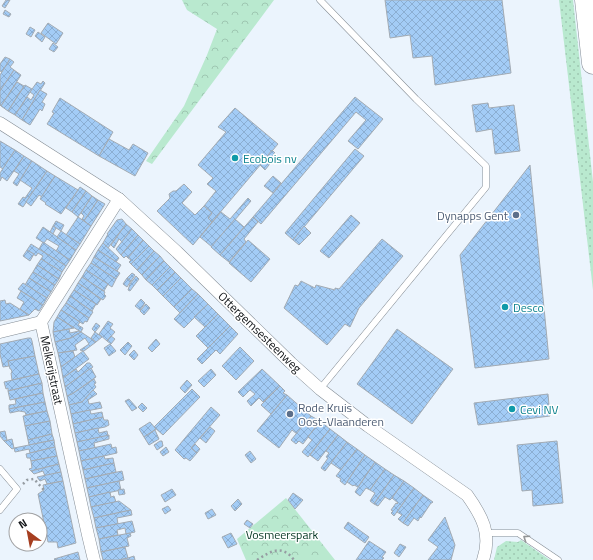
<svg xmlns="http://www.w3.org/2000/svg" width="593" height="560" viewBox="0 0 593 560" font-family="'Titillium Web',sans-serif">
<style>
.grass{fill:url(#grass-dots)}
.forest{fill:url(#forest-crowns)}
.building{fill:url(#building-cross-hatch);stroke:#a3abb3}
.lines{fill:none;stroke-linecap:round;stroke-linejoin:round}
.service-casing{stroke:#848c94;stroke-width:7}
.minor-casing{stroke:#848c94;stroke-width:13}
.motorway-casing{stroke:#848c94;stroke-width:23}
.path{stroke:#959ca2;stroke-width:2.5;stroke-dasharray:2 3;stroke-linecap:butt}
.service{stroke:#fff;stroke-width:6}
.minor{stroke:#fff;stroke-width:12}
.motorway{stroke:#fff;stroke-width:22}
.oneway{stroke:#949697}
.culture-dot{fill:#0f9aa8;stroke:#fff;stroke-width:1.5}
.service-dot{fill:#5c6f8a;stroke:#fff;stroke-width:1.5}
.labels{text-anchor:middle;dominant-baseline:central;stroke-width:3;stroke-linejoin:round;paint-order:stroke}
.culture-label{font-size:12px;fill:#0d838f;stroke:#fff;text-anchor:start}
.service-label{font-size:12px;fill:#4e5e75;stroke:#fff;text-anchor:end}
.street-label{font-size:12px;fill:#121518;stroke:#fff}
.park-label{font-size:12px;fill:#063723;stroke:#fff}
</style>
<defs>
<pattern id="grass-dots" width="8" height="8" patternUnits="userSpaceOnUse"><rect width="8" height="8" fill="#b9e9cf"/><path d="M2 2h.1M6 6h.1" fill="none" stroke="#9ec7b1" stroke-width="1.8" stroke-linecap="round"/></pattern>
<pattern id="forest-crowns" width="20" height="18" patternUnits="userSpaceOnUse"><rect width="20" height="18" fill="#b9e9cf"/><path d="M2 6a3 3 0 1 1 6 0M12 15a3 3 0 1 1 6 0" fill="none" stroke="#9ec7b1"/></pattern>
<pattern id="building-cross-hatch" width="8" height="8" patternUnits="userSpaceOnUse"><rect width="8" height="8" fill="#a3ccf6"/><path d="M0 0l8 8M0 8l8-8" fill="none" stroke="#8baed2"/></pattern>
</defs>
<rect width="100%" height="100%" fill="#ebf4fd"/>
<g class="grass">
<polygon points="559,0 573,0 593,182 593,290"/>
<polygon points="521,540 550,560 494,560 497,547 506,541 518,542"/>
</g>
<g class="forest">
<polygon points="182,0 274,0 152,164 146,161 184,106 207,55 217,29 187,10"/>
<polygon points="286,498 335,560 246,560 237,539"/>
</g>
<g class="building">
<polygon points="6,0 10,0 5,8 2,6"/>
<polygon points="385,0 502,0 511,73 435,85 432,56 413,58 410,35 390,38"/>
<polygon points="5,10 11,14 9,17 3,14"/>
<polygon points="48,23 63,33 56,44 41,33"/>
<polygon points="30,27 35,30 31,37 26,34"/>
<polygon points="38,32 45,37 42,42 35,36"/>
<polygon points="53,43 58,47 54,52 49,49"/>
<polygon points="5,57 10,59 2,72 0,71 0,64"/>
<polygon points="10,59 14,62 10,67 14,70 0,91 0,75"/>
<polygon points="14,70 21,75 1,106 0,105 0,91"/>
<polygon points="43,81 45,83 22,120 15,115 27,97 31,100 34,95 30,92 37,82 41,84"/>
<polygon points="17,82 24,86 8,111 1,106"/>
<polygon points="25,85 32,89 15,115 8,111"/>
<polygon points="40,90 47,94 42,102 45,104 42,111 40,109 30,125 22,120"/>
<polygon points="355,97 383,119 358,149 348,141 366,120 356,112 261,224 253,217"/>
<polygon points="60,98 113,132 99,156 47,124 54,113 52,112"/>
<polygon points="488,103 489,108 514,105 520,151 495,154 492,129 476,132 472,105"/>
<polygon points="235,108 278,144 212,222 208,218 212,213 204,206 216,191 207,184 213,178 198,165 226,132 218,127"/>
<polygon points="109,139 129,150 133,144 148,153 135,176 99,156"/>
<polygon points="0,141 15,150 3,169 0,167"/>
<polygon points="355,149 364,156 293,240 285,233"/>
<polygon points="15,150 24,156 7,181 2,177 0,181 0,173"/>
<polygon points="272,150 275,153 271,158 273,160 265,170 260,165"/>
<polygon points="24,156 32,161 17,186 13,183 19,174 14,171"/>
<polygon points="32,161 47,171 23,207 18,204 23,197 25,198 32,188 20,180"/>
<polygon points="530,165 549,359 475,368 460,255"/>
<polygon points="47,171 55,176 42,197 39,195 31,206 26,202"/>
<polygon points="55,176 78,190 61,214 45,204 46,203 40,199"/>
<polygon points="273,176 281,183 273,193 264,186"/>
<polygon points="184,184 192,192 182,203 195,215 204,206 212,213 208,218 212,222 193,245 157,211 170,198 169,194 173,191 176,191"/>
<polygon points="80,187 86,191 72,212 66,208"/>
<polygon points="86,191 92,196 78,217 72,212"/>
<polygon points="92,196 98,200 84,221 82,219 84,216 81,213"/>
<polygon points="248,198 251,201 212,247 200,237 221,212 230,219"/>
<polygon points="98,200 105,204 91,226 84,221"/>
<polygon points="351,215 360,223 329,258 320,251"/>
<polygon points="78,217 91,226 80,244 66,235"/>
<polygon points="253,217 258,222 244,239 246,242 229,262 220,255"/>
<polygon points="122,219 126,224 108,248 103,243 108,234 107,234 117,220"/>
<polygon points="235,219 244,227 220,255 211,247"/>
<polygon points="56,221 64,225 61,231 53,226"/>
<polygon points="126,224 132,229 122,242 119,239 114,248 111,245"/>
<polygon points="53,226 56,228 53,234 50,232"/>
<polygon points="304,226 311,233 299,245 293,240"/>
<polygon points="43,227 76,250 70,260 56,251 59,246 47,239 44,243 36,238"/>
<polygon points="132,229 138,235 121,255 116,249"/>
<polygon points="61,231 80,244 76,250 57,237"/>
<polygon points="138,235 143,240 128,258 126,256 124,258 121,255"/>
<polygon points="382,239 403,256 359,308 350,327 345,324 327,345 284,308 295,285 298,286 301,281 315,288 316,285 335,290 335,288 339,289"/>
<polygon points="143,240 149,246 131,264 129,262 131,260 128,258"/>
<polygon points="248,240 270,259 251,282 229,263"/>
<polygon points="43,242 70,260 66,266 39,249"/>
<polygon points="103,243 119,258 116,262 98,250"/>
<polygon points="31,244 66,266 62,272 41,259 43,256 38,253 36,256 27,250"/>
<polygon points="149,246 154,251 137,270 131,264"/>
<polygon points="27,250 34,254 30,261 23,256"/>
<polygon points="98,250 121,265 117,271 94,257"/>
<polygon points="154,251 160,256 142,275 137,270"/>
<polygon points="160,256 164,261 146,280 142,275"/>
<polygon points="94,257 120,273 116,279 91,263"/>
<polygon points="41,259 62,272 59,279 37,265"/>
<polygon points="164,261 170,267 152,285 146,280"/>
<polygon points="91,263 116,279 112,287 86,270"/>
<polygon points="37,265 59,279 55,285 33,272"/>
<polygon points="170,267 175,272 157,290 152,285"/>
<polygon points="86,270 108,284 104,291 82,277"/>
<polygon points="33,272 55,285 51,292 29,278"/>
<polygon points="175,272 181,278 163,296 157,290"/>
<polygon points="132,273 135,275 131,281 127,278"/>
<polygon points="136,276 139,279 130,291 128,290 130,284"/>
<polygon points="82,277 105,292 104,294 106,296 103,300 78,283"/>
<polygon points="29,278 51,292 47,298 25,285"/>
<polygon points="127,278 131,281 127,287 123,284"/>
<polygon points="181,278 192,289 174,307 163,296"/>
<polygon points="23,283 47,298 43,305 18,289"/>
<polygon points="78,283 101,299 97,305 74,290"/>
<polygon points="192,289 198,294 180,313 174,307"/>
<polygon points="74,290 96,304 92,311 70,296"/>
<polygon points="21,291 43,305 39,311 35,309 29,315 20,309 24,302 17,298"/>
<polygon points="198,294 208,304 184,328 174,319"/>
<polygon points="70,296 93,312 89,318 66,303"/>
<polygon points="141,299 145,303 140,310 135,306"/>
<polygon points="5,300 6,304 10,303 29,315 0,321 0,301"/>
<polygon points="66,303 89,318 87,322 85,321 83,324 61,310"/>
<polygon points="146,304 150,308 144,315 140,311"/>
<polygon points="208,304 218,314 205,327 194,317"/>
<polygon points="61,310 80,322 78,325 83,328 81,332 57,317"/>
<polygon points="218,314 230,326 208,348 196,336"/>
<polygon points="57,317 74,328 53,332 54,322"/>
<polygon points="108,321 113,324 110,328 115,332 107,341 99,334"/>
<polygon points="96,323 100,326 95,332 92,329"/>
<polygon points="230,326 238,334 220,354 216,350 202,364 197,359"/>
<polygon points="69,329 70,333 79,331 81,332 71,338 55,342 53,332"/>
<polygon points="397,329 453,369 412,424 357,384"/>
<polygon points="81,332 96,342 84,351 80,350 89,344 85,338 75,345 77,350 58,353 55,342 71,338"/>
<polygon points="95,332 102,337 96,342 91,338"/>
<polygon points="111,336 115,339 111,344 107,341"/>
<polygon points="28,338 31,338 32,341 35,356 8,361 9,366 3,367 0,354 0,344"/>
<polygon points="156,339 160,344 152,352 148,348"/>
<polygon points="128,342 132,346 125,355 120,350"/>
<polygon points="110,344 116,351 109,356 104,348"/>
<polygon points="240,347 254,361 236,380 222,366"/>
<polygon points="134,350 138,355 134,360 129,355"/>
<polygon points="73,351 75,357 61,367 58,353"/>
<polygon points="83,351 89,359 63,378 61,367"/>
<polygon points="35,356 39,374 12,380 11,373 12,372 11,369 10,369 8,361"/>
<polygon points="87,363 90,363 93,367 65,387 63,378 76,369 78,372"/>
<polygon points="91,368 96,377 72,394 67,396 65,387"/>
<polygon points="211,369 216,375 204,387 198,381"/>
<polygon points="262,369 280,386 263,402 259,398 251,406 247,401 255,394 250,390 243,397 238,392"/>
<polygon points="39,374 42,383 8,391 8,388 6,389 4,382"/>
<polygon points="94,379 96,383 94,384 96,387 82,402 69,405 67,396 72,394"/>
<polygon points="187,380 192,385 185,393 180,388"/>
<polygon points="42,383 43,393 10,400 8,391"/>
<polygon points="280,386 285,391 283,393 287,395 271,414 261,405"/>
<polygon points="192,389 200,397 163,435 154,427"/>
<polygon points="93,390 97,394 88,400 89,404 100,402 102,408 71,414 69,405 82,402"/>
<polygon points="43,393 45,402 9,409 9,405 16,404 15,399"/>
<polygon points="548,394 550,416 478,425 474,403"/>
<polygon points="287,395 311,416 297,434 292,430 279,448 257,431"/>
<polygon points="129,399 137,408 132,411 125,401"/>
<polygon points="45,402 47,411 26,415 25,412 19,411 10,413 9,409"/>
<polygon points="142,403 147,408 143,412 138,407"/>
<polygon points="211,407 220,415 191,448 197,453 190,461 186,458 184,459 175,450"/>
<polygon points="90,410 91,414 102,412 103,417 73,424 71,414"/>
<polygon points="47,411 50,421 25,426 23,416"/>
<polygon points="311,416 320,421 303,444 299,441 296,444 291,440"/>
<polygon points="103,417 104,420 108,420 109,425 105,427 75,433 73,424"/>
<polygon points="50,421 52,434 28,440 25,426"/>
<polygon points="320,421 330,429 308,457 302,452 312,440 308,437"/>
<polygon points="150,422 156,429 144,437 139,429"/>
<polygon points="210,427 215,431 206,443 200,438"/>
<polygon points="98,428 99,433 107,431 108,436 77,442 75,433"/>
<polygon points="330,429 338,435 318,461 310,455"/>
<polygon points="155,430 159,439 149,445 144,437"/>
<polygon points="5,431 7,440 4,441 0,436 0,432"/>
<polygon points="52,434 54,440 29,445 28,440"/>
<polygon points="109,435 109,439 94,443 95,448 79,451 77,442"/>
<polygon points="338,435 347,442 325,471 321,468 328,458 326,457 329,453 326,451"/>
<polygon points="12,439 14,448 12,449 4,441"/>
<polygon points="54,440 55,447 30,453 29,449 15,452 14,448"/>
<polygon points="160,441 162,441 163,446 157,450 154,445"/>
<polygon points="557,441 563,503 533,506 532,490 522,491 517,445"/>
<polygon points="347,442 357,449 341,470 331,463"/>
<polygon points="111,444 112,448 116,447 117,453 81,461 79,451"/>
<polygon points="195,444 200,449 197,453 191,448"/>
<polygon points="55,447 57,456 31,461 30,458 27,458 26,454"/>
<polygon points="166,447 169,452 163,456 160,452"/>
<polygon points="357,449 365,455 345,485 340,481 341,479 336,476"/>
<polygon points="250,451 256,459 251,463 245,455"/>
<polygon points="365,455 375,462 358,487 354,485 353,486 347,482"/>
<polygon points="57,456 59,464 31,471 29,469 32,468 31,461"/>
<polygon points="104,456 105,459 113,458 114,463 83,470 81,461"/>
<polygon points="375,462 385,469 370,490 366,488 360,496 355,492"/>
<polygon points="114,463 116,472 85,479 83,470"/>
<polygon points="59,464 61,472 45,476 43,471 34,474 31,471"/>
<polygon points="385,469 394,475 374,504 370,501 375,493 370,490"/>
<polygon points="122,471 124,480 87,488 85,479"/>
<polygon points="61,472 63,481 47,484 45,479 40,481 37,477"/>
<polygon points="394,475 404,481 392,498 390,500 385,497 378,506 374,504"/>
<polygon points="63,481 76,543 58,548 57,542 48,542 38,494 44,490 43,485"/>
<polygon points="119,481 121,490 89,497 87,488"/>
<polygon points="404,481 414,488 394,516 391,513 393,511 391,510 396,503 397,504 398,503 392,498"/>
<polygon points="414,488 423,495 403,523 398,519 402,515 397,512"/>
<polygon points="124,489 125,494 119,495 118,490"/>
<polygon points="172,489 176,495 165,502 161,495"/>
<polygon points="110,492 111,497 114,496 116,502 91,507 89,497"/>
<polygon points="293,493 303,500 295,509 288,500"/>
<polygon points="423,495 433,502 432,503 431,503 421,518 420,517 418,521 414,518 408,526 403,523"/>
<polygon points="238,499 242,504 235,511 231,506"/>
<polygon points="119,501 131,510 94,518 91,507"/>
<polygon points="168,506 171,510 165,514 162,509"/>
<polygon points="212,509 216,515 208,519 205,513"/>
<polygon points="131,510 132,515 117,518 118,524 96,528 94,518"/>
<polygon points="445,517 455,545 451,560 428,560 438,547 428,540"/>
<polygon points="247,520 253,524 250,528 244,524"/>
<polygon points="132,521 135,532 126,534 125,528 117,530 118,535 99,539 96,528"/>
<polygon points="348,522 369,537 365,543 344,528"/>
<polygon points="130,533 131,536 127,538 129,546 101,552 99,539"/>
<polygon points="231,533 237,544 228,548 222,537"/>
<polygon points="369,541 386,552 382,557 384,558 382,560 356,560"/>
<polygon points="400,544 406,547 399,557 394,553"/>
<polygon points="125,547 128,558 119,560 103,560 101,552"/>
<polygon points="78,552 80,560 55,560 54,559"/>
<polygon points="134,556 135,560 119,560 128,558"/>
</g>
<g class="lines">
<defs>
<g id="service">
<polyline points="320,389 486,187 486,166 416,99 320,0"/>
<polyline points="0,469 17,489 0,510"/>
<polyline points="487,533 518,533 558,560"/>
</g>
<g id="minor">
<path d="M0,123L119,199L177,252L291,363L320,389L368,426L467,495C482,516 492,534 483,560"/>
<polyline points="0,332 41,322"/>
<polyline points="94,560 88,535 41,322 119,199"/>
</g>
<polyline id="motorway" points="586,0 593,63"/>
</defs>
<use href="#service" class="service-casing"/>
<use href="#minor" class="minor-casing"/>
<use href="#motorway" class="motorway-casing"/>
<g class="path">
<polyline points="23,484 27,480 34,479 44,490"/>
<path d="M257,560C271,551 282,544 294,560"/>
</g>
<use href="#service" class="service"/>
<use href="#minor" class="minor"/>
<use href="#motorway" class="motorway"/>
</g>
<defs><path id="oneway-chevron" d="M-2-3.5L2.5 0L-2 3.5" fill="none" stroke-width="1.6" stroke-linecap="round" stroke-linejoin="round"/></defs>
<use class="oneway" href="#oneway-chevron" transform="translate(526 538) rotate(-146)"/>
<g class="culture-dot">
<circle cx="235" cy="158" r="4"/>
<circle cx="505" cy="307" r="4"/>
<circle cx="512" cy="409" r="4"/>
</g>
<g class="service-dot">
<circle cx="516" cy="215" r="4"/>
<circle cx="290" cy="414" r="4"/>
</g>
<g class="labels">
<g class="culture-label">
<text x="243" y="158">Ecobois nv</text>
<text x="513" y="307">Desco</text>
<text x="520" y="409">Cevi NV</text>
</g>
<g class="service-label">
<text x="508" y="215">Dynapps Gent</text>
<text x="298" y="407" text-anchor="start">Rode Kruis<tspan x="298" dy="14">Oost-Vlaanderen</tspan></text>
</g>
<g class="street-label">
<text transform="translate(260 332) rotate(44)">Ottergemsesteenweg</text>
<text transform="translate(52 370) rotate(78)">Melkerijstraat</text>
</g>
<g class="park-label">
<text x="282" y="534">Vosmeerspark</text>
</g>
</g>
<g transform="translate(28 532) rotate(328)"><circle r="19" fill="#ffffff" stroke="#a0a1a3"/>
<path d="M0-3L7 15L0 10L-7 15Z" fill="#a63e20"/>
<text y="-6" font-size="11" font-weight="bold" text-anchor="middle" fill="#121518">N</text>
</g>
</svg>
